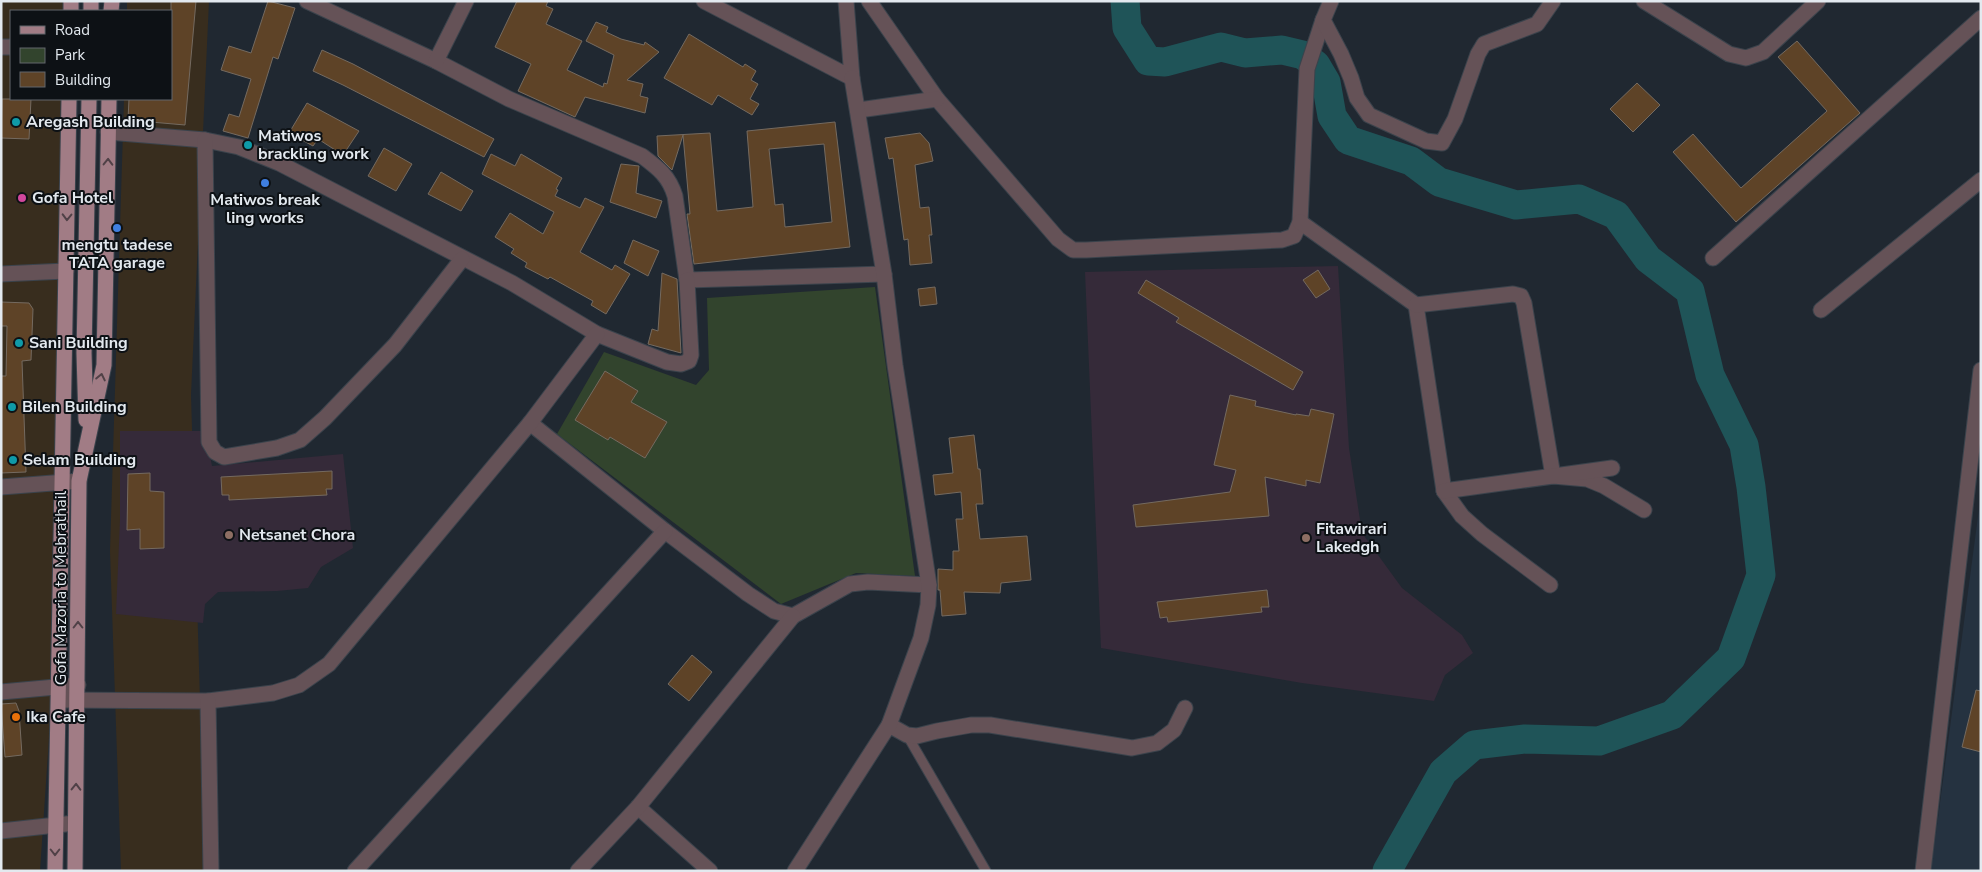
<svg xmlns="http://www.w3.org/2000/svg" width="1982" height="872" viewBox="0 0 1982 872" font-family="'Nunito Sans',sans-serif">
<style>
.commercial{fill:#382d1e}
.built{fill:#253240}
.education{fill:#352a39}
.green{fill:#32442d}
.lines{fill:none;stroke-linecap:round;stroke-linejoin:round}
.river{stroke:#1f5458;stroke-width:29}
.building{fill:#5e4327;stroke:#746a60;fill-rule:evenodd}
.service-casing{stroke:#3b434c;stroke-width:11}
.minor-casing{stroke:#3b434c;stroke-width:17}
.primary-casing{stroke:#3b434c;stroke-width:17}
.service{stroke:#655257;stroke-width:9}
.minor{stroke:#655257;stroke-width:15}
.primary{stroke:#a17c85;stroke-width:15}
.oneway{stroke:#504147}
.culture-dot{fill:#0f9aa8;stroke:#0d1115;stroke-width:2}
.shop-dot{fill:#3f7fe0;stroke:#0d1115;stroke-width:2}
.hotel-dot{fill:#d1479c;stroke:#0d1115;stroke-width:2}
.education-dot{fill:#8d6e63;stroke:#0d1115;stroke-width:2}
.food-dot{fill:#e8710a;stroke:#0d1115;stroke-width:2}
.labels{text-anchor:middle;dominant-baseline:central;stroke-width:4;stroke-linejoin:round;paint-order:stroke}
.poi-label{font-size:16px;font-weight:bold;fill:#e3e9ef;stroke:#0d1115;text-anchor:start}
.street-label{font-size:16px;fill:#e3e9ef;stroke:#0d1115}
</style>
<rect width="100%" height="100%" fill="#202831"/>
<g class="commercial">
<polygon points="1,1 64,1 64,11 11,11 11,99 62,99 52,693 40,871 1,871"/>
<polygon points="127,1 209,1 191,395 205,871 121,871 110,551 124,99 171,99 171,11 127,11"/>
</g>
<polygon class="built" points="1981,494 1981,871 1931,871"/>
<g class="education">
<polygon points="1338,266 1349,448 1362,533 1402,588 1462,635 1473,653 1445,675 1434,701 1302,683 1101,648 1085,272"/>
<polygon points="120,431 205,431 212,466 343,454 353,548 321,567 308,588 277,591 218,592 205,604 203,623 116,614 120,519"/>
</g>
<polygon class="green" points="875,287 915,576 856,573 781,604 557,434 604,352 696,385 709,370 707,298"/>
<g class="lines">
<polyline class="river" points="1125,1 1127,28 1148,61 1165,62 1221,47 1245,53 1282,50 1303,55 1316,65 1326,82 1332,116 1348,140 1411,161 1439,182 1516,205 1579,199 1616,215 1648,259 1690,291 1710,375 1744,445 1751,487 1761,575 1731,658 1672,715 1599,741 1525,739 1474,745 1443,772 1387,871"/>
</g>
<g class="building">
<polygon points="171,1 196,1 185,125 128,120 129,99 171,99"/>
<polygon points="268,1 295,8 278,59 273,57 248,138 223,131 229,114 239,117 251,79 221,70 229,46 251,53"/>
<polygon points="517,1 548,1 546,6 553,9 546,24 582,41 567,70 603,87 604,83 607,84 614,55 586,41 596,22 608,27 606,32 621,39 644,45 645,42 659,52 627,80 643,84 640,96 648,98 645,113 585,97 575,117 518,91 531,64 495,47"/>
<polygon points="689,34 743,67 745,64 756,71 751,80 758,84 750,99 759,104 752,115 718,95 712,105 664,78"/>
<polygon points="1797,41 1860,113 1736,222 1673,152 1693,134 1741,188 1827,111 1778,57"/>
<polygon points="322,50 353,64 494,139 484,157 343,85 313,71"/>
<polygon points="1637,83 1660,105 1633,132 1610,109"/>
<polygon points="2,99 31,99 29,139 1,138"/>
<polygon points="307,103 359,131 343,155 318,139 313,146 289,133"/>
<path d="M835,122L850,247L694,264L687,214H690L683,135L672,170L658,156L657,136L710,133L717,211L753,207L747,131ZM824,144L832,222L785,227L783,204L775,205L769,149Z"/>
<polygon points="920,133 929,143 933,161 915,165 920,208 929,207 932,235 929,235 932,263 910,265 908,239 904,240 893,158 889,159 885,138"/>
<polygon points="384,148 412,164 396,191 368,176"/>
<polygon points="491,154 515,166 521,154 562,178 556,189 558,190 555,196 580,208 585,198 604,207 580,252 612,270 615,265 630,274 606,314 591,305 593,301 550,277 548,279 525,267 527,263 511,253 514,249 495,237 510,213 543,234 554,212 482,174"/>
<polygon points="621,164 639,166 636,193 662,201 656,218 610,202"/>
<polygon points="441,172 473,191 461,211 428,194"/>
<polygon points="633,240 659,251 648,276 624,263"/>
<polygon points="1318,270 1330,289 1316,298 1303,280"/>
<polygon points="662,273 677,279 681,353 648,344 652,329 658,331"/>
<polygon points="1146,280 1303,372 1293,390 1176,322 1179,318 1138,293"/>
<polygon points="935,287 937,304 920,306 918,289"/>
<polygon points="1,302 29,303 33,309 31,360 22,361 26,472 1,473 1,376 6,376 7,326 1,326"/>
<polygon points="605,371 638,391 631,402 667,422 645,458 610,437 608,440 575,420"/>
<polygon points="1230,395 1256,401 1255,406 1296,415 1296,414 1309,416 1311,409 1334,414 1320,483 1306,480 1306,486 1265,477 1269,516 1136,527 1133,505 1230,492 1236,470 1214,465"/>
<polygon points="974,435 978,469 980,469 983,504 976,504 980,539 1027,536 1031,580 1001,583 1000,593 964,592 966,614 942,616 940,590 938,590 938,569 953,570 953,551 959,551 956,519 963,519 961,492 935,495 933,475 953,473 949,438"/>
<polygon points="332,471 332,489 326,489 327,495 229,500 229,495 222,495 221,477"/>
<polygon points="150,473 150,491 164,492 164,548 140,549 140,529 127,530 128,474"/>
<polygon points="1267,590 1269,607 1261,607 1262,612 1168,622 1167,617 1160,618 1157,602"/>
<polygon points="692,655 712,672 689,701 668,684"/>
<polygon points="1976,690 1981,691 1981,752 1962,747"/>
<polygon points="16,703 19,711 22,755 5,757 1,704"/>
</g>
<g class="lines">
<defs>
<polyline id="service" points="907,735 986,871"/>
<g id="minor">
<path d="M307,1L436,61L509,99L642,156C658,168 669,176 675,196L687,280L884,274"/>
<polyline points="704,1 852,78 846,1"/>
<polyline points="869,1 937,99 1058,239 1073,250 1086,250 1282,240 1294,236 1300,222 1307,69 1323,20"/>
<polyline points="1331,1 1323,20 1341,54 1351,78 1357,98 1369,115 1426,141 1442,143 1455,119 1478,54 1484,44 1537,24 1553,1"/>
<polyline points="1644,1 1729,54 1746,58 1763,52 1818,1"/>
<polyline points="1,47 11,47"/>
<polyline points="436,61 466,1"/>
<polyline points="859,110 937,99"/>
<polyline points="108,132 205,140 239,147 279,163 512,283 597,334 667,362 681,364 689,361 691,355 687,280"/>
<polyline points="205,140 209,442 215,452 224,457 277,448 300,440 325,418 395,345 462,259"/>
<polyline points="1300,222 1416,305 1444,491 1462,516 1482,534 1550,585"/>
<polyline points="1713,258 1981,18"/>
<polyline points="1,274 66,271"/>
<polyline points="1416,305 1513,294 1521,296 1524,303 1553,476 1587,479 1604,486 1644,510"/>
<polyline points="1821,310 1981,180"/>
<polyline points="530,423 665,531 748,594 774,611 793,616 850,584 868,582 929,585"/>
<polyline points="1,487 79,481"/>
<polyline points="1444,491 1612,468"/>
<polyline points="1,692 78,685"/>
<polyline points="59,700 208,701 273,693 299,685 329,664 530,423 597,334"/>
<polyline points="208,701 211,871"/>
<polyline points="889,725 907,735 917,736 937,731 971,725 990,725 1132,748 1157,743 1174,730 1185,708"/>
<polyline points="638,807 710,871"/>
<polyline points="1,831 75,823"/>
<polyline points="355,871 665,531"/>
<polyline points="578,871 638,807 793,616"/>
<polyline points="795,871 889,725 921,638 928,605 929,585 895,365 884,274 852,78"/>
<polyline points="1923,871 1981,370"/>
</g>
<g id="primary">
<polyline points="71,11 71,1"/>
<polyline points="91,11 91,1"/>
<polyline points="111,11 112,1"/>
<polyline points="86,420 84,353 89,99"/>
<polyline points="55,871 69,99"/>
<polyline points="75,871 79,481 104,365 109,99"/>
</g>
</defs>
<use href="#service" class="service-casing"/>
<use href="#minor" class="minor-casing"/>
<use href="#primary" class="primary-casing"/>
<use href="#service" class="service"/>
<use href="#minor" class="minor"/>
<use href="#primary" class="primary"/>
</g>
<defs><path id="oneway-chevron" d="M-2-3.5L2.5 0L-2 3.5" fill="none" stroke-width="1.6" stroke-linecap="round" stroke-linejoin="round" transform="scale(1.25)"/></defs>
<g class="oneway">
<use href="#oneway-chevron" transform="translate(108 162) rotate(-89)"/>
<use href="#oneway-chevron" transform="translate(67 217) rotate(91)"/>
<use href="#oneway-chevron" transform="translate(101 377) rotate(-78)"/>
<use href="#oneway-chevron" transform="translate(78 625) rotate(-90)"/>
<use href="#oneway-chevron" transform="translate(76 787) rotate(-89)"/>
<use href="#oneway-chevron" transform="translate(55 852) rotate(90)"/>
</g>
<g class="culture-dot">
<circle cx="16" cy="122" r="5"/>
<circle cx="248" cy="145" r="5"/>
<circle cx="19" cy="343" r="5"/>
<circle cx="12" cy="407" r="5"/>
<circle cx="13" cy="460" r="5"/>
</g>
<g class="shop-dot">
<circle cx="265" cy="183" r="5"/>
<circle cx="117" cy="228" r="5"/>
</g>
<circle class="hotel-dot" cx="22" cy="198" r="5"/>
<g class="education-dot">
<circle cx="229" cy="535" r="5"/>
<circle cx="1306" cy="538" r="5"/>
</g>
<circle class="food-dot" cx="16" cy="717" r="5"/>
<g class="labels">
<g class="poi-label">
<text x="26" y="122">Aregash Building</text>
<text x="258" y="136">Matiwos<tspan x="258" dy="18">brackling work</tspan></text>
<text x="32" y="198">Gofa Hotel</text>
<text x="265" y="200" text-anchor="middle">Matiwos break<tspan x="265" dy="18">ling works</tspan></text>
<text x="117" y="245" text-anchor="middle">mengtu tadese<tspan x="117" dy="18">TATA garage</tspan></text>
<text x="29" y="343">Sani Building</text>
<text x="22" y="407">Bilen Building</text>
<text x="23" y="460">Selam Building</text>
<text x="1316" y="529">Fitawirari<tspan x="1316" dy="18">Lakedgh</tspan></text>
<text x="239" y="535">Netsanet Chora</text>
<text x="26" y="717">Ika Cafe</text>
</g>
<g class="street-label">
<text transform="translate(61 588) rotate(-90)">Gofa Mazoria to Mebrathail</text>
</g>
</g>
<rect width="1982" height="872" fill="none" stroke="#e3e9ef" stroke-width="5"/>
<rect x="10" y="10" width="162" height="90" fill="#0d1115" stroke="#63676c"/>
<rect x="20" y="26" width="25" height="8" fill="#a17c85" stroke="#63676c"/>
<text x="55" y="35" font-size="15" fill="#e3e9ef">Road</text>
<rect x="20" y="48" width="25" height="15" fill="#32442d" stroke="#63676c"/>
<text x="55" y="60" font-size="15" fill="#e3e9ef">Park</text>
<rect x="20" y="72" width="25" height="15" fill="#5e4327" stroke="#63676c"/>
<text x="55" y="85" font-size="15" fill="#e3e9ef">Building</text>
</svg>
